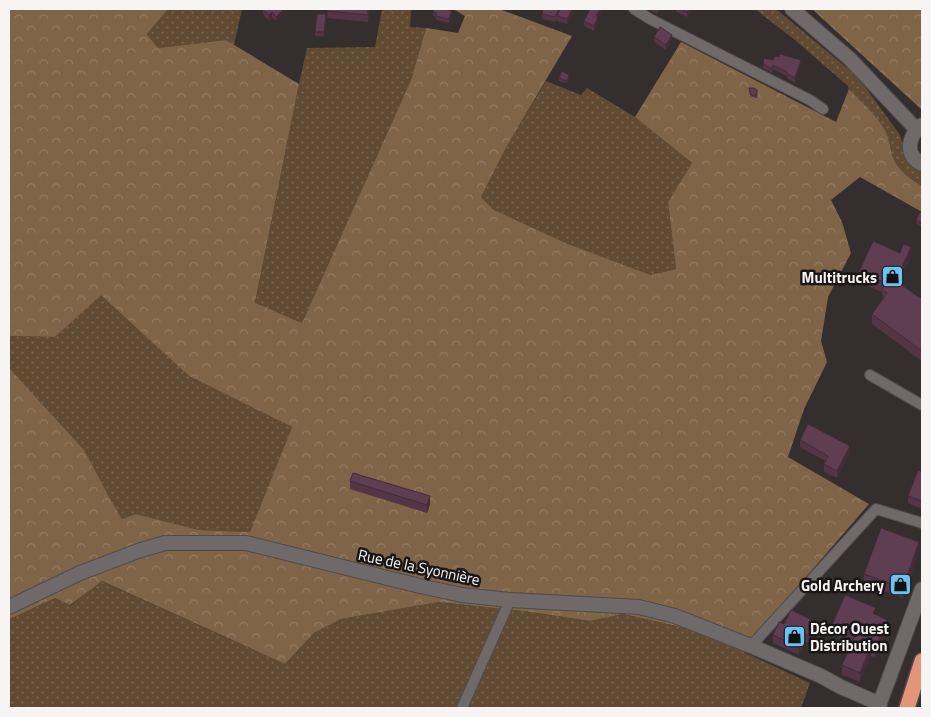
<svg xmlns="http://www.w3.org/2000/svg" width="931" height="717" viewBox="0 0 931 717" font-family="'Titillium Web',sans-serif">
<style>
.green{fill:url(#green-dots)}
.forest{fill:url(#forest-crowns)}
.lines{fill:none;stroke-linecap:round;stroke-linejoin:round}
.street-casing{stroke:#504b4c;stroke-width:12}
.secondary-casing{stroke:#504b4c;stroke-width:16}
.highway-casing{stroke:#504b4c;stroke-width:18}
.street{stroke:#6f6969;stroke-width:10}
.secondary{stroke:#6f6969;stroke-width:14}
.highway{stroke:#e49479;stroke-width:15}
.wall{fill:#533546}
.shaded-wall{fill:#432b39}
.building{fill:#603e51;stroke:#432b39}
.labels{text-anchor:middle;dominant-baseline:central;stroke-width:5;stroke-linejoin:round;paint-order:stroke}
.poi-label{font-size:15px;font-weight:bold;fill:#f8f4f4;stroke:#191717;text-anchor:end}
.street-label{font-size:15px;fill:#f8f4f4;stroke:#191717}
</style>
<defs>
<pattern id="green-dots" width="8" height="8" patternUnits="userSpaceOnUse" patternTransform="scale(1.25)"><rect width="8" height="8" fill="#614a32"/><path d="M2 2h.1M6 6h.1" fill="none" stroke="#786550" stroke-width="1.8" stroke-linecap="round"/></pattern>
<pattern id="forest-crowns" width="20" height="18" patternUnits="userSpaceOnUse" patternTransform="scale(1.25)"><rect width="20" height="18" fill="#806447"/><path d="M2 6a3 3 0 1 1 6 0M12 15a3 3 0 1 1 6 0" fill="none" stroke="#937b62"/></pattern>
</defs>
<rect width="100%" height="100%" fill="#342e2e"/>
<g class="green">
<polygon points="168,9 242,9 234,45 226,40 158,48 147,34"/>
<polygon points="382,9 411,9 410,27 426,28 411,80 302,323 255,304 299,84 307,48 375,47"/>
<path d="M755,9H776L858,77L900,135L908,163L922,171V186C912,180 899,171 894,160C890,150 890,140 885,130C876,115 862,102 849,89L848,86L795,40Z"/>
<polygon points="546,81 581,95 587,88 635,117 692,163 668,202 676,269 651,275 568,244 494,210 481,197 508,144"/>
<polygon points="101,294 189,376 292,427 250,532 199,530 136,514 122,519 108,495 10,370 9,368 9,336 55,337"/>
<polygon points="101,581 285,664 314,633 341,619 439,602 531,612 590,621 623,614 681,627 744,652 810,683 801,708 9,708 9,619 12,618 55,598 71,605"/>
</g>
<g class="forest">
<path d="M9,9H168L147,34L158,48L226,40L299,84L255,303L302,323L411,80L426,28L458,33L465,16L453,9H499L572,36L508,144L481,197L494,210L568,244L651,275L676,269L668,202L692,163L635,117L681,42L836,122L849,89C862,102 876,115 885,130C890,140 890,150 894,160C899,171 912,180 922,186V212L860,177L831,200L842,222L851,253L828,297L821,341L827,362L804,409L788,457L869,504L749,643L744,652L681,627L623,614L590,621L531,612L439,602L341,619L314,633L285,664L102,581L70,605L55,598L12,618L9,619V368L84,450L108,495L122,519L136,514L199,530L250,532L292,427L189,376L101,295L55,337L9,336Z"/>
<polygon points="812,9 922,9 922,110 921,109"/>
</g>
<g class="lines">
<defs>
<g id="street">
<polyline points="634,9 650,19 810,100 823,109"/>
<polyline points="870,375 922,405"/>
<polyline points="751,646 876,509 922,523"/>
<polyline points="462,708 510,600"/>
</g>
<g id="secondary">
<polyline points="792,9 850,59 916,129"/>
<path d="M922,125C908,136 904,155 922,164"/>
<polyline points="9,607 80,573 138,551 165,543 246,543 420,586 462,595 510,600 639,607 675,616 751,646 821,676 841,687 880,704"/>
<polyline points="878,708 922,589"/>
</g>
<polyline id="highway" points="907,708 922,661"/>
</defs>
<use href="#street" class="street-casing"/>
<use href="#secondary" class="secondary-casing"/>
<use href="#highway" class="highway-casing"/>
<use href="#street" class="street"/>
<use href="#secondary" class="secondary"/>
<use href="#highway" class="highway"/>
</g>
<g class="wall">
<polygon points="262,9 283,9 283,14 276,21 272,17 269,20 264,16"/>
<polygon points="328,9 369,9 368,22 327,18"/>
<polygon points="590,9 602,9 598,17 598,22 594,31 584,26 584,21"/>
<polygon points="648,9 660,9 657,14"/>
<polygon points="676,9 692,9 687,17 676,12"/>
<polygon points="433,12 452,15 449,23 436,20 436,17 433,16"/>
<polygon points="542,14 572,15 567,24 557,21 557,19 555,22 542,19"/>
<polygon points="326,18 324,36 315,36 315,32"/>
<polygon points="654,37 672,40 666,50 654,42"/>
<polygon points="773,60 801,64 795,83 787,78 787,76 773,69 772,73 763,68 763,64"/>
<polygon points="569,77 567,83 559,81 559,78"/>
<polygon points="749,88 757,90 757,98 752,97 750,95"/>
<polygon points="922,214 922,227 916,223 916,220"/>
<polygon points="900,253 911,257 899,283 920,298 922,294 922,361 872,324 872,314 883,300 882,292 859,282 859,272"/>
<polygon points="800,440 850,453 837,478 824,472 824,464 825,461 800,447"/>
<polygon points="922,472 922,509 908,503 908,496"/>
<polygon points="350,481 430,504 427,513 350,489"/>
<polygon points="919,552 903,598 864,584 864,574"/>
<polygon points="876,614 887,629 875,657 871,656 860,682 842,675 842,665 852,644 832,635 832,625"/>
<polygon points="784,624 816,629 810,644 805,642 799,655 773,643 773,635"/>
</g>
<g class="shaded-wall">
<polygon points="600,9 602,9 598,17 598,22 594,31 594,26 596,16"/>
<polygon points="689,9 692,9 687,17 687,12"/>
<polygon points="283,10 283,14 276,21 276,17"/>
<polygon points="572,10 572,15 567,24 567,19"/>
<polygon points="452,11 452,15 449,23 449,19"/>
<polygon points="272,12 272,17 269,20 269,15"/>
<polygon points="672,35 672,40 666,50 666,45"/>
<polygon points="801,60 801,64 795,83 795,78"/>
<polygon points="911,247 911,257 896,291 896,281"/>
<polygon points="850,446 850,453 837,478 837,471"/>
<polygon points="430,496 430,504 427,513 427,505"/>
<polygon points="919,542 919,552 903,598 903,588"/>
<polygon points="887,620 887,629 875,657 875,648"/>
<polygon points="816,622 816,629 810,644 810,636"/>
<polygon points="805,634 805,642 799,655 799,647"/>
<polygon points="871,646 871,656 860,682 860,673"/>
</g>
<g class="building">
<polygon points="264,9 282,9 283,10 276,17 272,12 269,15 264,11"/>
<polygon points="328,9 368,9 368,15 327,11"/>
<polygon points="434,9 446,9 452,11 449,19 436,16 436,13 433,12"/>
<polygon points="543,9 553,9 559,10 555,17 542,14"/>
<polygon points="560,9 572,10 567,19 557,16"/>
<polygon points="590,9 600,9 596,16 598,17 594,26 584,21"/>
<polygon points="680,9 689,9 687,12"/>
<polygon points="317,14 326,14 324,32 315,32"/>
<polygon points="660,27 672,35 666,45 654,37"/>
<polygon points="780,54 801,60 795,78 787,74 787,72 773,65 772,69 763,64 764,58 773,60 775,56 779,57"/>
<polygon points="562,71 569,75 567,81 559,78"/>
<polygon points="749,88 754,88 757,90 757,95 752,95 750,93"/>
<polygon points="920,212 922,214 922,224 916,220"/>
<polygon points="873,241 900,253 903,244 911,247 896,281 920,298 922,294 922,351 872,314 887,293 882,290 885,283 859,272"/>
<polygon points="808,424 850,446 837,471 824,464 828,456 800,440"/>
<polygon points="918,470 922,472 922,501 908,496"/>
<polygon points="353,473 430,496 427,505 350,481"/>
<polygon points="881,528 919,542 903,588 864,574"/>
<polygon points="845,595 876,608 873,613 887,620 875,648 871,646 860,673 842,665 855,636 832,625"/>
<polygon points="791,610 816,622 810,636 805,634 799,647 773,635 779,622 784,624"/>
</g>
<defs>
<symbol id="shop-square" viewBox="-11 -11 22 22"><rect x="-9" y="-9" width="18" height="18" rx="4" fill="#6ac3f1" stroke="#191717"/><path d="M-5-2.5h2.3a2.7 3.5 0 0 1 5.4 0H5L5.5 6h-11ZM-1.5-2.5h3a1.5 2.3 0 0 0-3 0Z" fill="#111"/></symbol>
</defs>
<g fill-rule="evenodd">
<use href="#shop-square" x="880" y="264" width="25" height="25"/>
<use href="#shop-square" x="888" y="572" width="25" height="25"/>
<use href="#shop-square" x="782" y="624" width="25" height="25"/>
</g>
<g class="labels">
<g class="poi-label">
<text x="877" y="277">Multitrucks</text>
<text x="884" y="585">Gold Archery</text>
<text x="810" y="628" text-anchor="start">Décor Ouest<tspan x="810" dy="17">Distribution</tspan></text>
</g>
<g class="street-label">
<text transform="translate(419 567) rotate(12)">Rue de la Syonnière</text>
</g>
</g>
<rect width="931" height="717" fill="none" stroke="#f8f4f4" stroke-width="20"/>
</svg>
